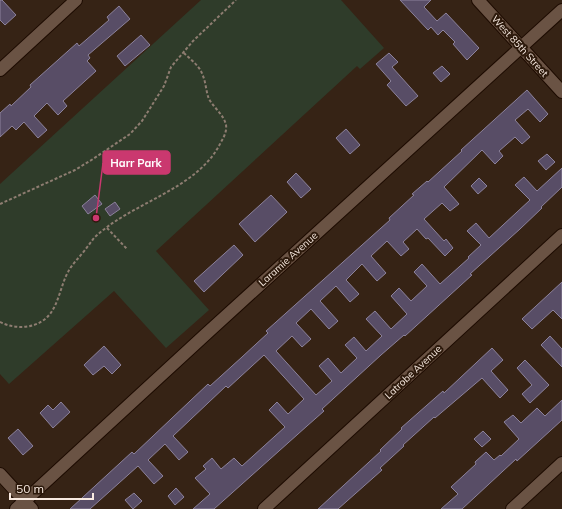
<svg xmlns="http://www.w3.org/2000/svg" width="562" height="509" viewBox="0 0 562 509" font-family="Mulish,sans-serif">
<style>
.green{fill:#2f3c2a}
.building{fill:#584d66;stroke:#8c829b}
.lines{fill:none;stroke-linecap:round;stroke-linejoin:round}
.minor-casing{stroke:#1d0b01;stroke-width:14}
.tertiary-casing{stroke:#1d0b01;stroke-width:14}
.path{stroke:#8e7d71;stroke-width:2;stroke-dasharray:3 2;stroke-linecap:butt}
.minor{stroke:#6a5344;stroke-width:12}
.tertiary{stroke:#6a5344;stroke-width:12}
.labels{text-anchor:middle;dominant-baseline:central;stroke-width:4;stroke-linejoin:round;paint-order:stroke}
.street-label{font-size:10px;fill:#f8eae1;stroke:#2c190b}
.leader{fill:none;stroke:#ca386f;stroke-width:1.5}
.callout-dot{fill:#ca386f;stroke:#2c190b;stroke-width:1.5}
.callout{fill:#ca386f;stroke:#ca386f;stroke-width:1.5}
.callout-label{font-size:11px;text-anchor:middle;font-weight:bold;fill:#fff}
</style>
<rect width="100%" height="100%" fill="#362315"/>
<polygon class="green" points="201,0 341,0 384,48 360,69 357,66 156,251 209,310 166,348 114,291 9,384 0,374 0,184"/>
<g class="building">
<polygon points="0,0 2,0 16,15 5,25 0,20"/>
<polygon points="400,0 431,0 424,7 437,21 446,13 479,48 467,60 453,44 455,42 443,30 438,35 431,27 428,30"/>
<polygon points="119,6 130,19 88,55 90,58 87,61 96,71 63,101 67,106 58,115 47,103 34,116 47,130 38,138 24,122 16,130 12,126 0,137 0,113 10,104 11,106 31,87 30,85 77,43 79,46 109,20 107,17"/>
<polygon points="141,35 150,45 125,66 117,56"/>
<polygon points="389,53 398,62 392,67 418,96 406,106 387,85 391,81 376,64"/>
<polygon points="442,66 450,74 441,82 433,73"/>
<polygon points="527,90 548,114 540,122 528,109 515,120 530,137 522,144 515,137 499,151 503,156 495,164 482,150 444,187 459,204 450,211 442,203 424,219 444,241 446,239 453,248 445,256 428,238 426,239 417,229 403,242 409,249 401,256 387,241 371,256 386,273 377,281 362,264 346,280 359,294 350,302 336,286 320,301 338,321 329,329 311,309 296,323 311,339 302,347 292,336 276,351 316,395 332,381 319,366 328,358 341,373 357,358 345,345 354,337 366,351 382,336 366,319 375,311 391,329 407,314 391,296 399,288 411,301 427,286 414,272 422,264 440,284 469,258 468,257 481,245 467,231 476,223 489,238 530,200 515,185 524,177 537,191 562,168 562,187 541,207 542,208 520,229 470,274 472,275 405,336 404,335 381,355 322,409 324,411 307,426 214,509 193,509 210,494 195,478 206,469 203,466 212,458 221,469 234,458 242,466 285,427 269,410 277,402 288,414 304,399 264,355 228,388 226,386 173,436 188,452 179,460 165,444 148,460 163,476 154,484 138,466 90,509 70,509 132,452 134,454 208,384 210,386 242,357 268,333 266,331 390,220 389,218 414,195 412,194 427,181 428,182 462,151 461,150"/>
<polygon points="346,129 360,145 350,154 336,138"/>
<polygon points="547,154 555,162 546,170 538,161"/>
<polygon points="296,173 311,189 301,198 287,182"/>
<polygon points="479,178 487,186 478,194 471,186"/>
<polygon points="95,195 102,204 88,214 82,206"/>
<polygon points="271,195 287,212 255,242 239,224"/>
<polygon points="115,202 120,209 110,216 105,209"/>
<polygon points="234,245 243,255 204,292 194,281"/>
<polygon points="562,282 562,319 553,310 532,329 522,319"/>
<polygon points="550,336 562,349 562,367 541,345"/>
<polygon points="104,346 121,365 112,374 104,366 93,375 84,365"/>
<polygon points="492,348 503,360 491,371 508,390 500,398 482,378 435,418 434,417 403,445 404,446 380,468 382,470 338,509 318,509 381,451 380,450 402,429 401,428 443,391 444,393"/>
<polygon points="525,360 549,385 530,403 522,394 532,385 517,368"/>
<polygon points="562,400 562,420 517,461 516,459 462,509 441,509 458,494 451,487 476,464 475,462 486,452 494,460 500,455 501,456 519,439 504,422 513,415 521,423 537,408 545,416"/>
<polygon points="61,402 70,412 53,428 40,413 48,405 53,410"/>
<polygon points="18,429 33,446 23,455 8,438"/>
<polygon points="483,431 491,439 482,447 474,439"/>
<polygon points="176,488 184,497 175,505 168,496"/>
<polygon points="134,493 142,501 133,509 125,500"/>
</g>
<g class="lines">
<defs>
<g id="minor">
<polyline points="478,0 562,92"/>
<polyline points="0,70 76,0"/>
<polyline points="16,509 206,334 562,10"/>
<polyline points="264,509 562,235"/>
<polyline points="512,509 562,463"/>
</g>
<polyline id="tertiary" points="0,474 32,509"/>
</defs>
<use href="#minor" class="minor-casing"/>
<use href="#tertiary" class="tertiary-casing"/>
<g class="path">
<polyline points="0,204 75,170 93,159 130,134 142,121 164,86 171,67 193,41 236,0"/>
<polyline points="107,228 127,249"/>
<path d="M0,322C16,330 38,329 50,314C59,302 61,285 68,272C72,264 79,258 85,250C88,246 91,242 94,238C131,202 198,190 221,142C224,137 227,131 226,125C224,115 214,108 209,99C206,92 206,83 203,76C200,66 191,60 184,53"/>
</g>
<use href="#minor" class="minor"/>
<use href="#tertiary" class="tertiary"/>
</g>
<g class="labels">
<g class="street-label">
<text transform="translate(520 46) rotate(48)">West 85th Street</text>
<text transform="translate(288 259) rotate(-42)">Laramie Avenue</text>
<text transform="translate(413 372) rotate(-43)">Latrobe Avenue</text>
</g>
</g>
<path class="leader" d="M96 218L103 163"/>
<circle class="callout-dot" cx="96" cy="218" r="4"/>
<rect class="callout" x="103" y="151" width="67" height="23" rx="4"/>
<g class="callout-label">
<text x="136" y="167">Harr Park</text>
</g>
<path d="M10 493v6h83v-6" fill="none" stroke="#f8eae1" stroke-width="2"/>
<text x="16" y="493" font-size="12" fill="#f8eae1" stroke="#2c190b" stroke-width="3" paint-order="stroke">50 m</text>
</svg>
